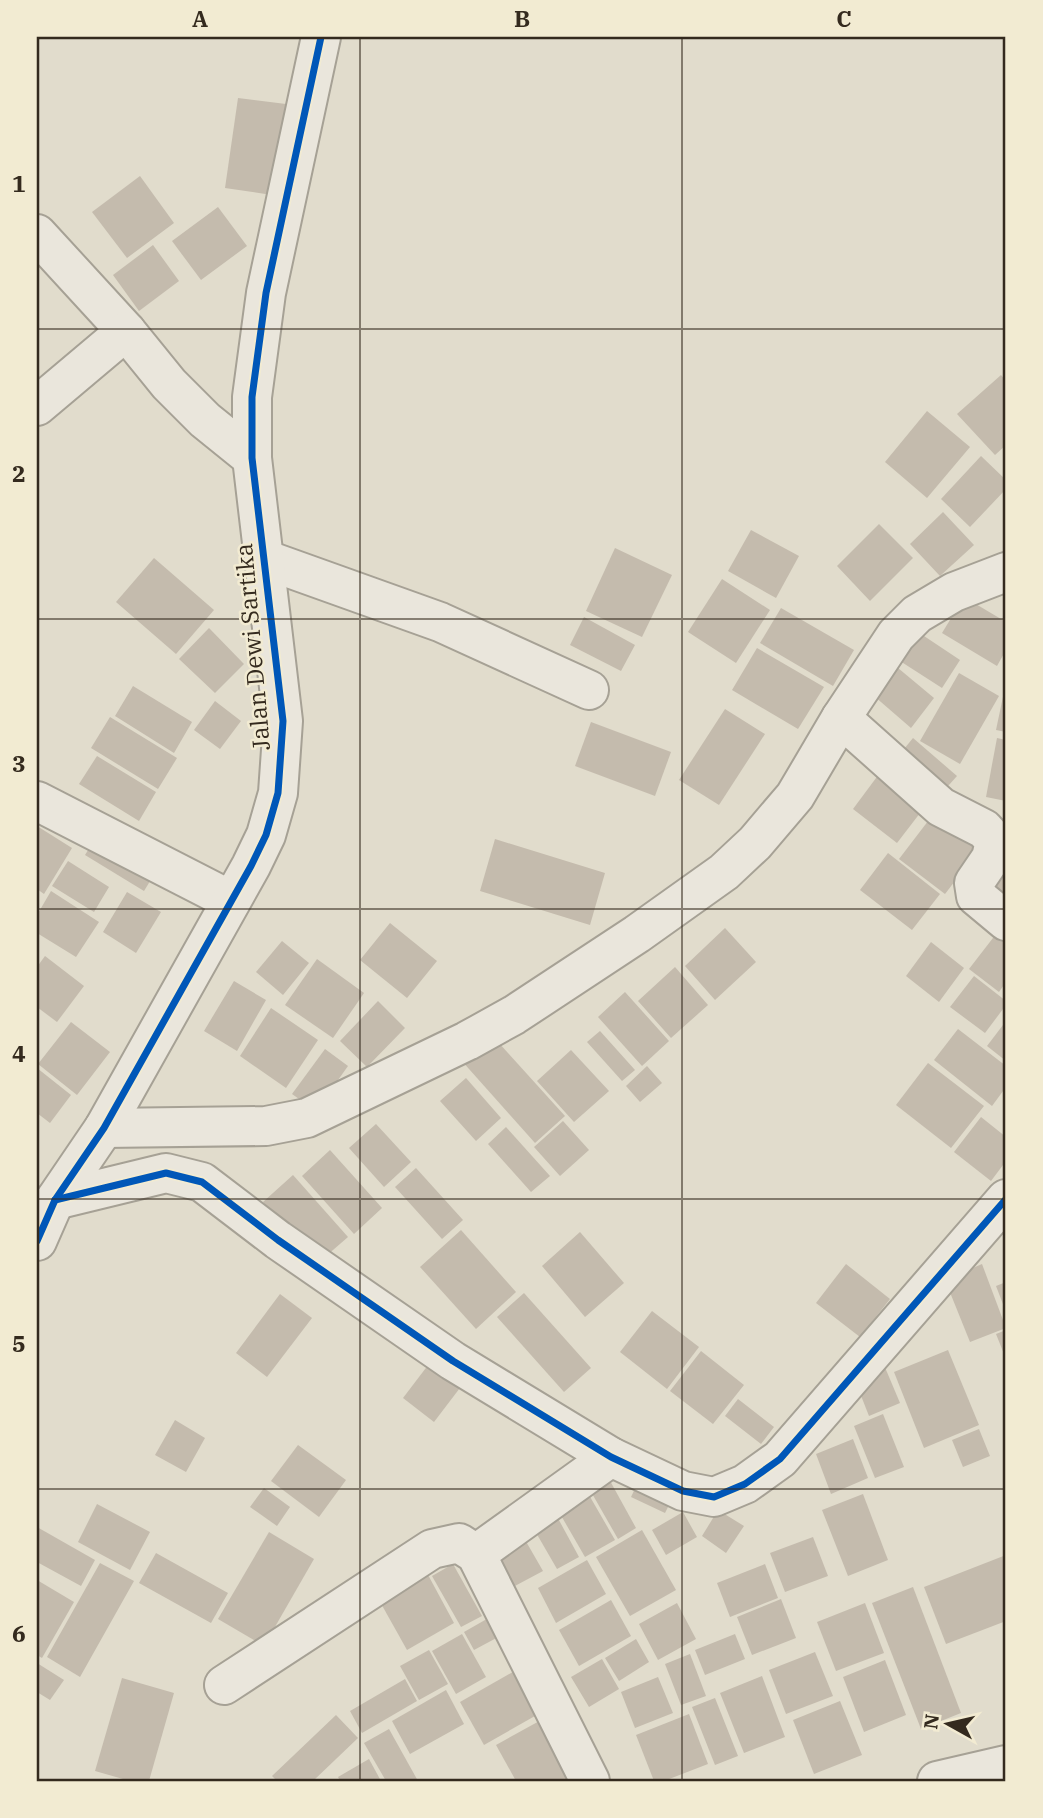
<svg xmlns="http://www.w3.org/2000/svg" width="1043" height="1818" viewBox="0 0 1043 1818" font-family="'IBM Plex Serif',serif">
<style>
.building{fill:#c4bbad}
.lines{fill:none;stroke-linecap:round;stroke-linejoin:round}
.minor-casing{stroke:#a6a195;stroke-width:42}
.tertiary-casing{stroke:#a6a195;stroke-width:42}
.minor{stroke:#eae6dc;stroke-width:38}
.tertiary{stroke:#eae6dc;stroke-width:38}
.cycleway-casing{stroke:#f2ebd2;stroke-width:11}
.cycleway{stroke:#0057b8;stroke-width:7}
.grid{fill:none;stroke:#342a1e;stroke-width:2;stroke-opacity:0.55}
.labels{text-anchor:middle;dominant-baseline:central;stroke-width:5;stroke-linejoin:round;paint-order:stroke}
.street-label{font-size:24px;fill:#342a1e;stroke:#f2ebd2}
.neatline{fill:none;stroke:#342a1e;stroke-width:2.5}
.grid-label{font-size:23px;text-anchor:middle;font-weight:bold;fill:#342a1e}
</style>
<rect width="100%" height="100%" fill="#e1dccc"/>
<g class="building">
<polygon points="238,98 286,104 272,195 225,188"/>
<polygon points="140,176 174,223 127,258 92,212"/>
<polygon points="218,207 247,246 201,280 172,241"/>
<polygon points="153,245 179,281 139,311 113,275"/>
<polygon points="1001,375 1006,381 1006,445 995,455 957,414"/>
<polygon points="927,411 970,447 927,498 885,462"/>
<polygon points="981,456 1006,480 1006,489 970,527 941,499"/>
<polygon points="943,512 974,545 940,576 910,544"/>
<polygon points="879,524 913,558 870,601 837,566"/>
<polygon points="751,530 799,556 776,598 728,571"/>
<polygon points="615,548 672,575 642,637 586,611"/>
<polygon points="154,558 214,610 176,654 116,602"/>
<polygon points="722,579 770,610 736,663 688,632"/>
<polygon points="964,597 1006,622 1006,650 997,666 942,633"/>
<polygon points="781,608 854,650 833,686 760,643"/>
<polygon points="584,617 635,645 621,671 570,645"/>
<polygon points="209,628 244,664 215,693 179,659"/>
<polygon points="918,632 960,660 942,688 900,661"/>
<polygon points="757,648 824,687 798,729 732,690"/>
<polygon points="898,668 934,698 911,728 874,696"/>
<polygon points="959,673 999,696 960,764 920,741"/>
<polygon points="133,686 192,722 174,753 115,716"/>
<polygon points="1005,687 1006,687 1006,732 996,730"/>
<polygon points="215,701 241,721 220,749 194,730"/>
<polygon points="725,709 765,734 719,805 679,780"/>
<polygon points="110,717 177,758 158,789 91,748"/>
<polygon points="591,722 671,752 655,796 575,766"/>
<polygon points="913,738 957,776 940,795 896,759"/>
<polygon points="997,738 1006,740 1006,801 986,797"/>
<polygon points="97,756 156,792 139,821 79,784"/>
<polygon points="882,770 927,804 897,843 853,809"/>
<polygon points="935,812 981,847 945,894 899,859"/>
<polygon points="37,826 72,848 44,894 37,889"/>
<polygon points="97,836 155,873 144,891 85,855"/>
<polygon points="495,839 605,873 590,925 480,891"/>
<polygon points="888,853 940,894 912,930 860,890"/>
<polygon points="68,861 109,887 94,912 52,886"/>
<polygon points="1006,861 1006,899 984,882"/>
<polygon points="51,891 99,922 76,957 37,933 37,915"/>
<polygon points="127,892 161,912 136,953 103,932"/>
<polygon points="390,923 437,961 407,998 360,960"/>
<polygon points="1003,925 1006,928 1006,982 999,992 969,969"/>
<polygon points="725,928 756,962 715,1000 685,966"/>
<polygon points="282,941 309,963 283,995 256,972"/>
<polygon points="931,942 964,968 939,1002 906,976"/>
<polygon points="45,956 84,986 57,1022 37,1007 37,967"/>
<polygon points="317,959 364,993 333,1038 285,1005"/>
<polygon points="675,967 708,1005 671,1038 638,1001"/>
<polygon points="974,976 1006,1001 1006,1005 985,1033 950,1007"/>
<polygon points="234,981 266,1000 237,1051 204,1031"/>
<polygon points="625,992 669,1041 642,1066 598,1017"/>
<polygon points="378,1001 405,1028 367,1067 340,1041"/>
<polygon points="271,1008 318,1040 286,1088 240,1056"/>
<polygon points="1006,1021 1006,1061 987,1046"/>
<polygon points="71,1022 110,1052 77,1095 38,1064"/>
<polygon points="958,1029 1006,1066 1006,1087 992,1106 934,1060"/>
<polygon points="600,1031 635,1070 622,1081 587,1042"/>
<polygon points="490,1033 565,1116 535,1143 461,1060"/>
<polygon points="325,1049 348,1066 316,1111 292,1094"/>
<polygon points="571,1050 609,1091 574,1122 537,1081"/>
<polygon points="928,1063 984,1106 951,1148 896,1105"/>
<polygon points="647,1066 662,1083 640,1102 626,1086"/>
<polygon points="37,1068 71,1095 50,1123 37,1113"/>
<polygon points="466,1078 501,1118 476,1141 440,1101"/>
<polygon points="981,1117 1006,1137 1006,1161 991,1181 954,1152"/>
<polygon points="563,1121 589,1150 560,1176 534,1147"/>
<polygon points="376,1124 411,1162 384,1187 349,1148"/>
<polygon points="506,1127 550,1176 531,1192 488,1144"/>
<polygon points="330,1150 382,1208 354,1234 302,1176"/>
<polygon points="416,1168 463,1220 442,1239 395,1187"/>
<polygon points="293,1175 348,1237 318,1263 263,1202"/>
<polygon points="461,1230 516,1292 476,1329 420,1267"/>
<polygon points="580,1232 624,1283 585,1317 542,1266"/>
<polygon points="846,1264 890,1299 860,1337 816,1303"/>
<polygon points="982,1264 1006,1328 970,1342 945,1280"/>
<polygon points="1006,1282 1006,1312 996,1286"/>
<polygon points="524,1293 591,1368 564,1392 497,1317"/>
<polygon points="280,1294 312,1318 267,1377 236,1353"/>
<polygon points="652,1311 699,1347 667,1389 620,1352"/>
<polygon points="1006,1330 1006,1359 996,1334"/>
<polygon points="948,1350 979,1425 924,1448 894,1372"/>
<polygon points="701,1351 744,1385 713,1424 670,1391"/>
<polygon points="435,1356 466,1380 434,1422 403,1398"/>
<polygon points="884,1365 900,1403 869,1416 854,1378"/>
<polygon points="738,1399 774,1427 761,1444 725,1416"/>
<polygon points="883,1414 904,1467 875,1478 854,1426"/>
<polygon points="175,1420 205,1438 186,1472 155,1455"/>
<polygon points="979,1429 990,1456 963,1467 952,1440"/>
<polygon points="853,1439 868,1478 831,1494 816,1454"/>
<polygon points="298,1445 346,1480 319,1517 271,1481"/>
<polygon points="642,1474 676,1491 665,1513 631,1497"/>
<polygon points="609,1479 636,1528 618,1539 590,1490"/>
<polygon points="264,1488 290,1507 277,1526 250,1507"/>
<polygon points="863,1494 888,1560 848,1576 822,1510"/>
<polygon points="589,1495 615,1540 585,1557 559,1512"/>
<polygon points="97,1504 150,1532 130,1570 78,1542"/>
<polygon points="718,1510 744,1526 726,1553 702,1536"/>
<polygon points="554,1511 579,1557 557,1569 531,1524"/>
<polygon points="683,1512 697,1537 666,1555 652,1530"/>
<polygon points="37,1527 95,1560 81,1586 37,1562"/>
<polygon points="642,1530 676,1590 630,1616 596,1557"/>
<polygon points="269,1532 314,1559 264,1646 218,1619"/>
<polygon points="813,1537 828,1576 785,1592 770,1553"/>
<polygon points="524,1538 543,1571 513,1587 494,1554"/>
<polygon points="156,1553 228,1593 211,1623 139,1583"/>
<polygon points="1006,1555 1006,1621 946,1644 924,1587"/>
<polygon points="587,1560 606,1594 556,1623 538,1588"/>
<polygon points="100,1563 134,1581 80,1677 47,1657"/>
<polygon points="453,1564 482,1616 461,1627 432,1576"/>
<polygon points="765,1564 778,1598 730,1617 717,1583"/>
<polygon points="427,1573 454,1623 407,1650 379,1600"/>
<polygon points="37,1580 74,1602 42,1658 37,1655"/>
<polygon points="913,1587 961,1713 921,1729 872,1603"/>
<polygon points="781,1599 796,1638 752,1655 737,1617"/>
<polygon points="611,1600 631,1636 579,1666 559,1630"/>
<polygon points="677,1603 696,1639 658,1660 639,1624"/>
<polygon points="865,1603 884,1653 836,1671 817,1622"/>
<polygon points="492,1616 502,1635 474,1650 464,1632"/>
<polygon points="462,1634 486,1677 456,1694 432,1651"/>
<polygon points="735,1634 745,1659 705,1675 695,1650"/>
<polygon points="636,1639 649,1662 619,1681 605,1658"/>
<polygon points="429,1650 448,1684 419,1700 400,1666"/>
<polygon points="815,1652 833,1696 786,1714 769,1670"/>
<polygon points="690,1654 706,1696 681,1705 665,1664"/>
<polygon points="602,1659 619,1689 589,1707 571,1677"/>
<polygon points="885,1660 906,1715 864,1732 843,1677"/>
<polygon points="37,1663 64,1680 50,1700 37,1692"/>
<polygon points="518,1669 542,1712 484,1745 460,1702"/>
<polygon points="762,1676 785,1737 744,1753 720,1693"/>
<polygon points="658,1677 673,1713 635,1728 621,1692"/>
<polygon points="122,1678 174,1693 149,1781 130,1781 95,1771"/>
<polygon points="405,1679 417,1701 362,1733 350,1711"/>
<polygon points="446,1690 464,1724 410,1754 392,1721"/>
<polygon points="715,1698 738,1756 715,1765 692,1707"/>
<polygon points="840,1701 862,1755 814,1774 793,1720"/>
<polygon points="689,1714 708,1764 664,1781 654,1781 636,1735"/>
<polygon points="336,1715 358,1738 313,1781 277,1781 272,1776"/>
<polygon points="543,1719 574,1777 566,1781 516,1781 496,1745"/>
<polygon points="389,1729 418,1781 386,1781 364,1743"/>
<polygon points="369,1759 381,1781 340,1781 338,1777"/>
</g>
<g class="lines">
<defs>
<g id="minor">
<polyline points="37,234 126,331 169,384 205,420 252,458"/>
<polyline points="37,406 126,331"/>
<polyline points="264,559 440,622 589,690"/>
<polyline points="841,718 941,807 984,829 995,841 991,858 974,883 976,896 1006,921"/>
<polyline points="37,801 230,900"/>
<polyline points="104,1128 266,1126 307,1118 467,1041 514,1015 637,934 724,872 755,843 795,796 841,718 896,635 917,614 954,592 1006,572"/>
<polyline points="55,1200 166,1173 202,1182 278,1240 453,1361 611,1457 683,1491 714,1497 745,1484 780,1459 1006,1199"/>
<polyline points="476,1554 611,1457"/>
<polyline points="224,1685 432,1549 459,1543 476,1554 590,1781"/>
</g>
<g id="tertiary">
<polyline points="37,1241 55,1200 104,1128 251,866 266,835 278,793 283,721 252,458 252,397 266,293 321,37"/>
<polyline points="937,1781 1006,1765"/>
</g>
</defs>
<use href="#minor" class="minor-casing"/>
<use href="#tertiary" class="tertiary-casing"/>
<use href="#minor" class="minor"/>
<use href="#tertiary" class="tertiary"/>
<defs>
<g id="cycleway">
<polyline points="55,1200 166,1173 202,1182 278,1240 453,1361 611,1457 683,1491 714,1497 745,1484 780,1459 1006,1199"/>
<polyline points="37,1241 55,1200 104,1128 251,866 266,835 278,793 283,721 252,458 252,397 266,293 321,37"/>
</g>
</defs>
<use href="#cycleway" class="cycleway-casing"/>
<use href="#cycleway" class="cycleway"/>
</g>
<path class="grid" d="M360,37V1781M682,37V1781M37,329H1006M37,619H1006M37,909H1006M37,1199H1006M37,1489H1006"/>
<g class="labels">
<g class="street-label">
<text transform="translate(252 647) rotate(-95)">Jalan Dewi Sartika</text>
</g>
</g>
<rect width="1043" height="1818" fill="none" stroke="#f2ebd2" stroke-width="77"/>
<g transform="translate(948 1724) rotate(278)" stroke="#f2ebd2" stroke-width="5" paint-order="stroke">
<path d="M0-5L12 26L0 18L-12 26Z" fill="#342a1e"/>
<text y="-10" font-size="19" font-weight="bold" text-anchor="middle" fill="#342a1e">N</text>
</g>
<rect x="38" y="38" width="966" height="1742" class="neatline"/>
<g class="grid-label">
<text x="200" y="27">A</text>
<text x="522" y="27">B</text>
<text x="844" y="27">C</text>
<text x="19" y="192">1</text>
<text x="19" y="482">2</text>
<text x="19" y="772">3</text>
<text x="19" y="1062">4</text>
<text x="19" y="1352">5</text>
<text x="19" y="1642">6</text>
</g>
</svg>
